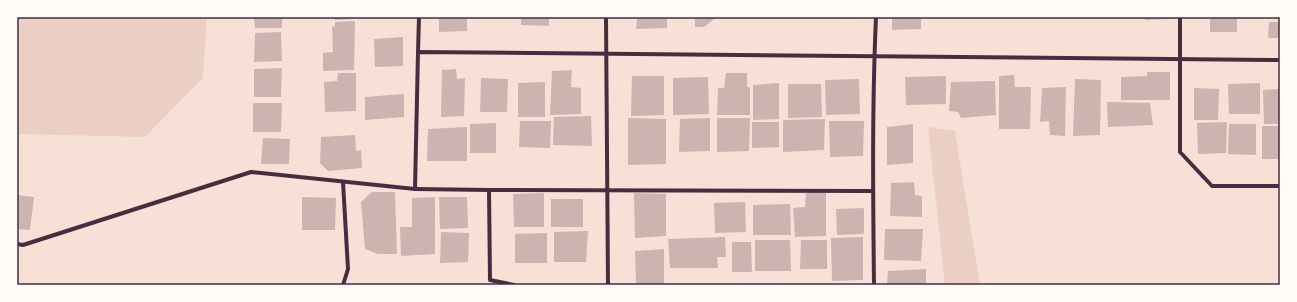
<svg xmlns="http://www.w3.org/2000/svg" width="1297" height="302" viewBox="0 0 1297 302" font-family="Ubuntu,sans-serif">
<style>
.green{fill:#ebcfc5}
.building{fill:#ccb4b1}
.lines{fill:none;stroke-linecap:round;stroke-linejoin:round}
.minor{stroke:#4a2c40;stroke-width:4}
.neatline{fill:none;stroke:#4a2c40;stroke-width:1.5}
</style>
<rect width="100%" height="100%" fill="#f7e1d7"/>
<g class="green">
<polygon points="17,17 207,17 203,78 145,137 17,134"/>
<polygon points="928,127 955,131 980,285 945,285"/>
</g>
<g class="building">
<polygon points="254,17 282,17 282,28 255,28"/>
<polygon points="335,17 353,17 353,19 335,20"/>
<polygon points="439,17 467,17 467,31 439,32"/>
<polygon points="521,17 549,17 549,26 521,25"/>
<polygon points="637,17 667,17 667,28 636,29"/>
<polygon points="695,17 714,17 714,19 704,27 695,27"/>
<polygon points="838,17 860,17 860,18 838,19"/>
<polygon points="892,17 921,17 921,29 892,30"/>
<polygon points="1145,17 1171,17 1171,19 1145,20"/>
<rect x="1210" y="17" width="27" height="15"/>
<polygon points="355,21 354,70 323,71 323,53 333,52 332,27 335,26 335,22"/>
<polygon points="1269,22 1280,22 1280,38 1268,38"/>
<polygon points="281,32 282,61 254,62 255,33"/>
<polygon points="403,37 403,66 375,67 374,39"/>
<polygon points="282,68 281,97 254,97 254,69"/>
<polygon points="456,69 457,79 465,78 464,116 441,117 442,70"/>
<polygon points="572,70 571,87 581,88 581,114 550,115 552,71"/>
<polygon points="1147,72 1170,72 1170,100 1121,100 1121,77 1147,76"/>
<polygon points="338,73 356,73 356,111 325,112 324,82 337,81"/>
<polygon points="726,73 747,73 747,87 750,87 750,115 717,115 718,88 724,88"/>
<polygon points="1014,75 1015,87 1031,87 1030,129 999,129 999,76"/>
<polygon points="632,76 664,76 664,115 631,116"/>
<polygon points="946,76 946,104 906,105 905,77"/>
<polygon points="708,77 709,114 673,115 673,78"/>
<polygon points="481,78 508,79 507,112 480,112"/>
<polygon points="859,79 860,114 826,115 825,80"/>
<polygon points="1075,79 1101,80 1100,135 1073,136"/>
<polygon points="995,81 996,115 961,118 958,112 949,111 951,82"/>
<polygon points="545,82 545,117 518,117 518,83"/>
<polygon points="779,83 779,119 753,120 753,85"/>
<polygon points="1260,83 1260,114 1229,114 1228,84"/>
<polygon points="788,84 821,84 822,117 788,118"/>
<polygon points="1066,87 1065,136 1050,135 1049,121 1040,122 1042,88"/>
<polygon points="1194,88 1219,89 1218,120 1194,120"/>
<polygon points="1280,89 1280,124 1264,124 1263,90"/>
<polygon points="404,94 404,117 365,120 365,97"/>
<polygon points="1107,102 1150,103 1153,125 1108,127"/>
<polygon points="253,103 282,103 281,132 253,132"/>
<polygon points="591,116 592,146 553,145 554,117"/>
<polygon points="628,118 666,119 666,164 628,165"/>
<polygon points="710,118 710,151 679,152 680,119"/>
<polygon points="717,118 750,118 749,151 717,152"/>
<polygon points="825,119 824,150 783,152 783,120"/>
<polygon points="520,121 551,121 550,148 519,147"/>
<polygon points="829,121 864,121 863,156 830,157"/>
<polygon points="752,122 779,122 779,147 752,148"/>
<polygon points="1227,122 1226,153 1198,154 1197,123"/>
<polygon points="496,123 496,153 470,153 470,124"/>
<polygon points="913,124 913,163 887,165 887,127"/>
<polygon points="1229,124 1256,124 1256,155 1228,154"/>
<rect x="1262" y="126" width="18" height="33"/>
<polygon points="467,127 467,161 427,161 428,129"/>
<polygon points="355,135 356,151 361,150 362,168 328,171 320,163 321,137"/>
<polygon points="263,138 290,139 289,164 261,164"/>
<polygon points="914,182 915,195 922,196 922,217 890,216 891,183"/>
<polygon points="372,192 395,192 397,254 378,254 365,249 361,202"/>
<polygon points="544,193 544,227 514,227 513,194"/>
<polygon points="634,193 666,194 666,236 635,238"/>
<polygon points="806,193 826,193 826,236 795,237 793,208 805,207"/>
<polygon points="17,195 34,197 30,230 17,229"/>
<polygon points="302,197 336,198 335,230 302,230"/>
<polygon points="435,197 435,254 401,256 400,227 412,227 412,198"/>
<polygon points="439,197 467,197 468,228 440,229"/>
<rect x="551" y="199" width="32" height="28"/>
<polygon points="745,202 746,232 715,233 714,203"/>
<polygon points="790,204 791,235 753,235 753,205"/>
<polygon points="864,208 864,234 837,235 836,209"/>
<polygon points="885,229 923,229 921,261 884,260"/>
<polygon points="588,231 586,262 554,262 554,232"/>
<polygon points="441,232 469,233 468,262 440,263"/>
<polygon points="547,233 547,263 515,263 515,234"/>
<polygon points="725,237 726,257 717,257 718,268 670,268 668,239"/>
<polygon points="863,237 863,280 832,281 831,238"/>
<polygon points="755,240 790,240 791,271 755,271"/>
<polygon points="801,240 827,240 827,269 800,269"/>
<polygon points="732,242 751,242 752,272 732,272"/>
<polygon points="664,249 664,285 636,285 635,251"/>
<polygon points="926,269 926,285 887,285 888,271"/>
</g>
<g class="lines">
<g class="minor">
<polyline points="606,17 608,285"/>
<polyline points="1180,17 1180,152 1212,186 1280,186"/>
<polyline points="418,52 419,17"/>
<polyline points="343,182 348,269 343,285"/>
<polyline points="415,189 489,190 873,191"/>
<polyline points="489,190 490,280 514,285"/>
<polyline points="17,244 23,245 251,172 415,189 418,52 1280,60"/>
<path d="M874,285C873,196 872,106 876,17"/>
</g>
</g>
<rect width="1297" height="302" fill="none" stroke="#fffaf5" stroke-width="36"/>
<rect x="18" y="18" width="1261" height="266" class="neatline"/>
</svg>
